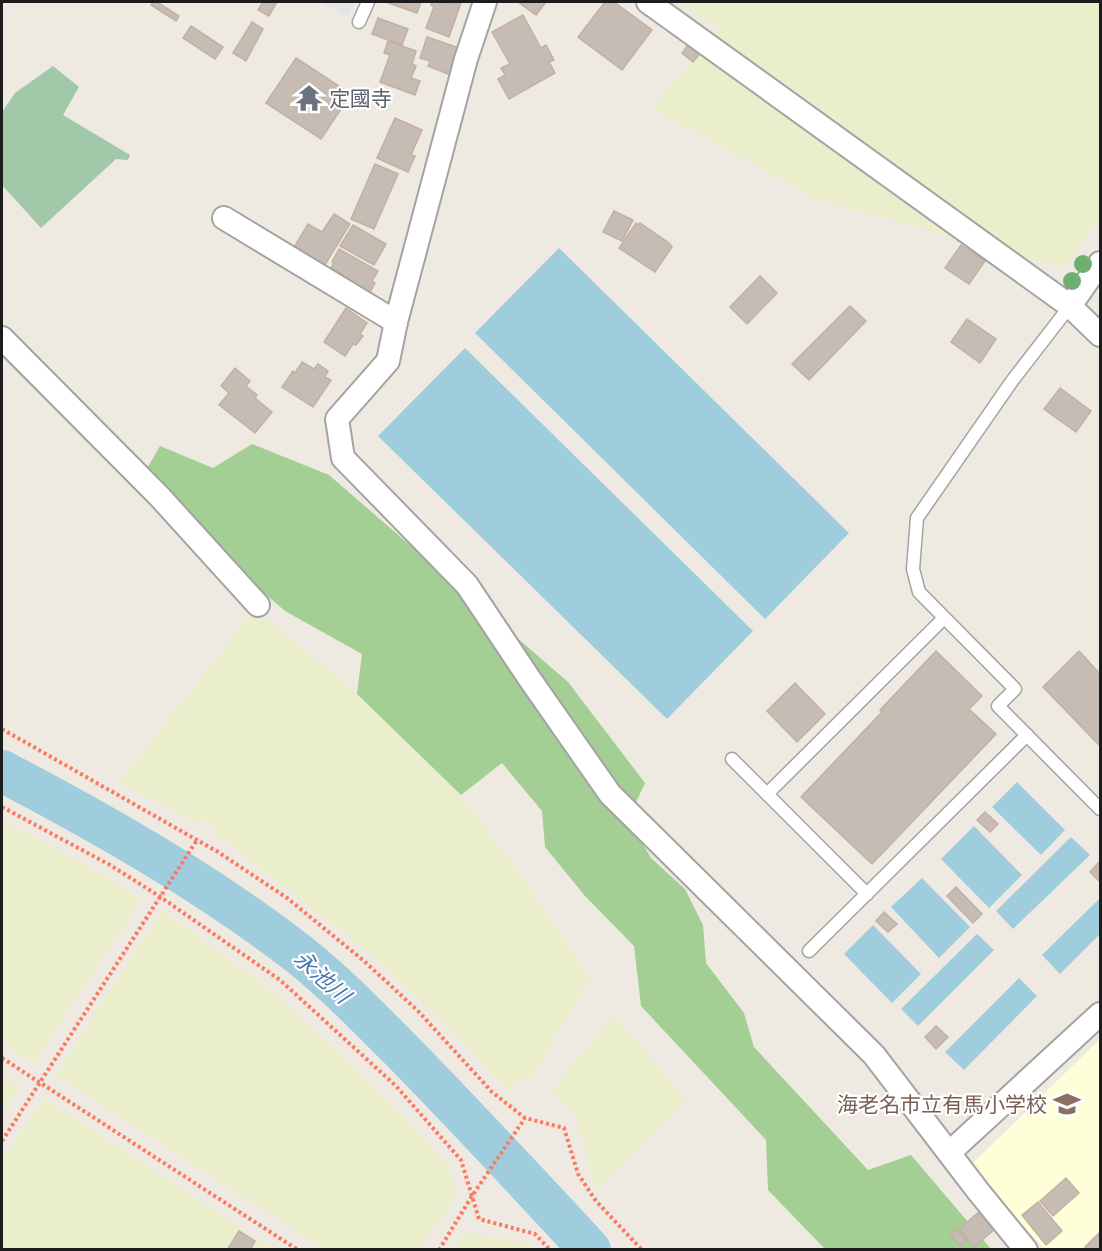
<svg xmlns="http://www.w3.org/2000/svg" width="1102" height="1251" viewBox="0 0 1102 1251" font-family="'Work Sans','Noto Sans JP',sans-serif">
<style>
.education{fill:#feffd9}
.farmland{fill:#eaeecb}
.forest{fill:#a3cf94}
.cemetery{fill:#a1c8a8}
.parking{fill:#e4e4e4}
.water{fill:#9fcdde}
.lines{fill:none;stroke-linecap:round;stroke-linejoin:round}
.river{stroke:#9fcdde;stroke-width:42}
.building{fill:#c6bcb4;stroke:#c0b1a3;stroke-width:1.5}
.lane-casing{stroke:#a3a3a3;stroke-width:15}
.street-casing{stroke:#a3a3a3;stroke-width:26}
.path{stroke:#fe7762;stroke-width:4;stroke-dasharray:3 3;stroke-linecap:butt}
.lane{stroke:#fff;stroke-width:12}
.street{stroke:#fff;stroke-width:22}
.tree{fill:#6fae71}
.labels{text-anchor:middle;dominant-baseline:central;stroke-width:4.5;stroke-linejoin:round;paint-order:stroke}
.worship-label{font-size:21px;fill:#5b616d;stroke:#fff;text-anchor:start}
.education-label{font-size:21px;fill:#785e54;stroke:#fff;text-anchor:end}
.water-label{font-size:22px;font-style:italic;fill:#4676ae;stroke:#fff}
</style>
<rect width="100%" height="100%" fill="#eeeae1"/>
<polygon class="education" points="1100,1039 1100,1249 1045,1249 968,1168"/>
<g class="farmland">
<polygon points="679,2 1100,2 1100,215 1063,268 817,199 651,108 720,30"/>
<polygon points="254,609 353,690 462,798 500,846 590,979 532,1076 518,1080 508,1092 450,1027 357,943 216,834 214,825 207,819 197,822 120,783"/>
<polygon points="2,820 99,872 141,899 33,1063 2,1042"/>
<polygon points="162,911 263,984 378,1090 447,1164 457,1194 419,1249 324,1249 56,1075"/>
<polygon points="614,1015 684,1097 685,1102 596,1191 576,1117 553,1092 556,1084"/>
<polygon points="2,1076 20,1087 2,1115"/>
<polygon points="44,1098 273,1249 2,1250 2,1161"/>
<polygon points="465,1232 531,1244 536,1249 453,1249"/>
</g>
<polygon class="forest" points="252,444 329,475 568,682 645,783 628,819 651,858 685,889 703,925 706,963 744,1013 754,1047 868,1170 911,1155 991,1249 825,1249 768,1190 766,1140 641,1006 634,946 585,896 545,847 542,811 502,763 461,795 357,694 362,654 285,611 138,484 160,446 213,468"/>
<polygon class="cemetery" points="53,66 79,87 63,115 130,155 128,160 116,159 41,228 2,185 2,112 15,93"/>
<polygon class="parking" points="319,2 355,2 348,16"/>
<g class="water">
<polygon points="559,248 849,533 765,619 475,333"/>
<polygon points="465,348 753,631 667,719 378,436"/>
<polygon points="1017,782 1065,830 1041,855 992,807"/>
<polygon points="974,826 1022,875 989,908 941,859"/>
<polygon points="1071,837 1090,855 1013,929 996,911"/>
<polygon points="922,878 970,927 939,958 891,907"/>
<polygon points="1100,898 1100,934 1060,974 1042,955"/>
<polygon points="873,925 921,974 892,1003 844,954"/>
<polygon points="977,934 994,950 918,1026 901,1009"/>
<polygon points="1019,978 1037,996 964,1070 945,1052"/>
</g>
<g class="lines">
<path class="river" d="M2,771C105,825 207,883 300,955C335,983 367,1016 399,1048C464,1114 527,1182 590,1250"/>
</g>
<g class="building">
<polygon points="153,2 157,2 179,16 176,21 151,5"/>
<polygon points="263,2 277,2 269,16 258,10"/>
<polygon points="386,2 421,2 417,13"/>
<polygon points="432,2 461,3 449,37 426,28 434,7 431,5"/>
<polygon points="518,2 546,2 536,15"/>
<polygon points="605,2 614,2 652,30 622,70 578,37"/>
<polygon points="523,15 541,48 546,45 554,60 549,62 555,73 509,99 498,79 505,75 501,68 510,64 492,32"/>
<polygon points="378,18 408,29 402,45 372,34"/>
<polygon points="252,22 263,29 246,61 233,53"/>
<polygon points="191,26 223,47 215,59 183,38"/>
<polygon points="427,37 462,49 453,76 428,66 430,61 420,58"/>
<polygon points="388,41 416,51 412,64 416,66 411,78 420,81 415,95 380,82 390,55 384,53"/>
<polygon points="691,41 703,50 693,62 682,53"/>
<polygon points="296,58 351,94 321,139 266,103"/>
<polygon points="395,118 422,130 411,155 415,156 408,172 377,158"/>
<polygon points="375,164 398,174 374,229 351,219"/>
<polygon points="614,211 633,220 622,241 603,232"/>
<polygon points="334,214 350,224 323,268 293,249 308,224 322,232"/>
<polygon points="636,223 639,225 640,223 669,243 672,247 655,272 619,248"/>
<polygon points="353,225 386,244 374,265 340,246"/>
<polygon points="961,245 985,261 969,284 945,268"/>
<polygon points="339,249 378,271 372,281 375,283 369,294 346,280 347,278 331,268 334,263 332,262"/>
<polygon points="760,276 777,293 747,324 730,307"/>
<polygon points="850,306 866,321 809,380 792,364"/>
<polygon points="346,308 367,323 360,334 363,336 356,345 353,344 345,356 324,342"/>
<polygon points="967,319 996,339 980,363 951,342"/>
<polygon points="302,362 314,369 318,364 328,371 325,377 331,380 313,407 282,387 293,371 295,373"/>
<polygon points="235,368 250,381 246,386 257,395 255,398 272,412 255,433 219,405 229,393 221,386"/>
<polygon points="1060,388 1091,411 1076,432 1044,409"/>
<polygon points="936,651 982,696 969,709 996,734 872,864 801,797 882,712 880,710"/>
<polygon points="1079,651 1100,674 1100,746 1043,687"/>
<polygon points="795,683 825,714 797,742 767,711"/>
<polygon points="985,812 998,824 990,832 977,820"/>
<polygon points="1100,861 1100,882 1090,872"/>
<polygon points="956,887 982,914 973,923 947,896"/>
<polygon points="884,912 897,924 888,932 876,921"/>
<polygon points="936,1026 948,1037 936,1049 925,1037"/>
<polygon points="1066,1178 1079,1193 1053,1216 1040,1201"/>
<polygon points="1038,1202 1062,1231 1046,1245 1022,1215"/>
<polygon points="980,1211 995,1229 974,1247 959,1229"/>
<polygon points="956,1229 966,1241 960,1246 950,1234"/>
<polygon points="239,1231 255,1241 250,1250 227,1250"/>
<polygon points="1100,1232 1100,1250 1088,1250 1085,1247"/>
</g>
<g class="lines">
<defs>
<g id="lane">
<polyline points="359,22 368,2"/>
<polyline points="1070,306 1012,381 917,518 913,569 919,592 1015,689 998,706 1100,809"/>
<polyline points="732,759 867,894"/>
<polyline points="767,794 944,618"/>
<polyline points="809,951 1027,735"/>
</g>
<g id="street">
<polyline points="485,2 466,59 396,322 388,361 337,419 343,458 467,585 529,678 610,794 874,1055 978,1191 1026,1250"/>
<polyline points="648,2 1070,306 1100,335"/>
<polyline points="224,218 396,322"/>
<polyline points="1070,306 1100,263"/>
<polyline points="2,338 159,496 258,605"/>
<polyline points="950,1152 1100,1014"/>
</g>
</defs>
<use href="#lane" class="lane-casing"/>
<use href="#street" class="street-casing"/>
<g class="path">
<polyline points="2,729 218,852 287,898 364,961 418,1011 492,1092 525,1118 564,1128 578,1174 596,1201 642,1250"/>
<polyline points="2,807 110,865 159,896 280,980 396,1086 461,1160 479,1219 535,1234 550,1250"/>
<polyline points="2,1058 298,1250"/>
<polyline points="2,1141 197,840"/>
<polyline points="439,1250 472,1196 525,1118"/>
</g>
<use href="#lane" class="lane"/>
<use href="#street" class="street"/>
</g>
<g class="tree">
<circle cx="1083" cy="264" r="9"/>
<circle cx="1072" cy="281" r="9"/>
</g>
<defs>
<symbol id="temple-bare" viewBox="-9 -9 18 18"><path d="M0-6L5-2H3V0L6.5 2.5H4V6H1.5V3h-3V6H-4V2.5H-6.5L-3 0V-2H-5Z" fill="#6b7280" stroke="#fff" stroke-width="2.5" paint-order="stroke"/></symbol>
<symbol id="school-bare" viewBox="-9 -9 18 18"><path d="M0-5L7-2L0 1L-7-2ZM-4 1L0 2.5L4 1V4Q0 6-4 4Z" fill="#8d6e63" stroke="#fff" stroke-width="2.5" paint-order="stroke"/></symbol>
</defs>
<g fill-rule="evenodd">
<use href="#temple-bare" x="290" y="79" width="38" height="38"/>
<use href="#school-bare" x="1048" y="1085" width="38" height="38"/>
</g>
<g class="labels">
<g class="worship-label">
<text x="329" y="98">定國寺</text>
</g>
<g class="education-label">
<text x="1047" y="1104">海老名市立有馬小学校</text>
</g>
<g class="water-label">
<text transform="translate(322 977) rotate(42)">永池川</text>
</g>
</g>
<rect width="1102" height="1251" fill="none" stroke="#1c1c1c" stroke-width="6"/>
</svg>
